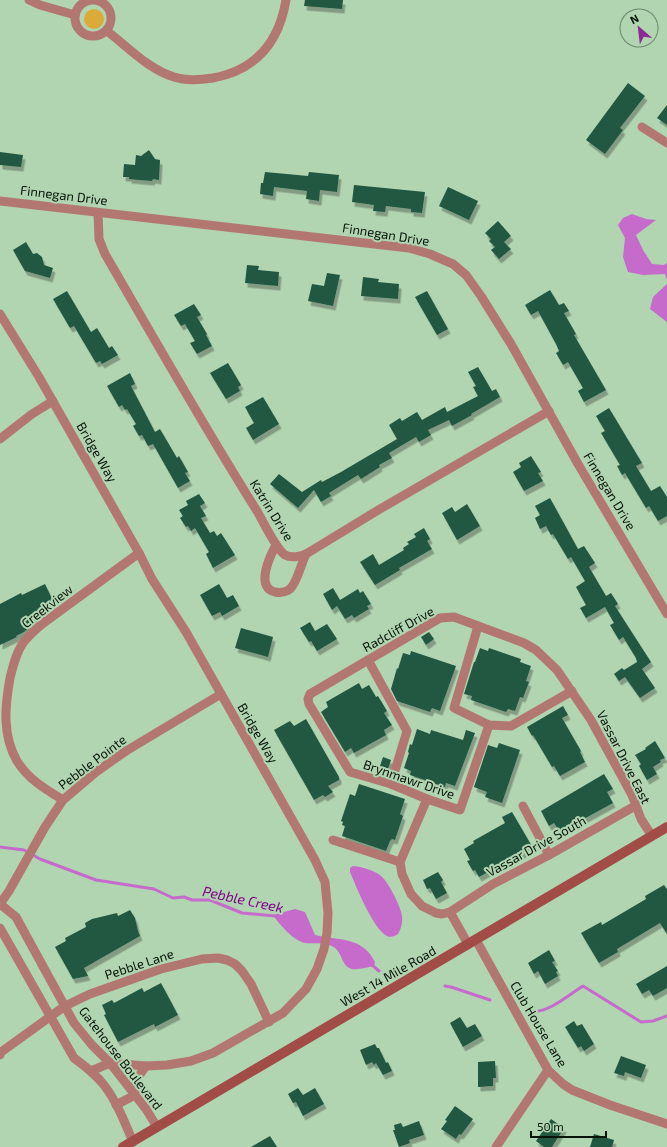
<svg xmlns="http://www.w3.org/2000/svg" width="667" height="1147" viewBox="0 0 667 1147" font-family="'Exo 2',sans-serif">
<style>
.green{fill:#daab39}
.water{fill:#c66acc}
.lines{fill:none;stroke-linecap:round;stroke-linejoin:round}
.stream{stroke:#c66acc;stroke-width:3}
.building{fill:#215843;filter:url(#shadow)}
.street{stroke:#b37772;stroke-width:9}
.secondary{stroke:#a24c47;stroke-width:10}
.labels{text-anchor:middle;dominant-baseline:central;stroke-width:4;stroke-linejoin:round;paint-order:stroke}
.street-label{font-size:13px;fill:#071408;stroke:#b1d4b1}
.water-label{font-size:14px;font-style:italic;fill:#81028a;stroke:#b1d4b1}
</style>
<defs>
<filter id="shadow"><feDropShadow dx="2.5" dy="4.5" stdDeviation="0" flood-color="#0004"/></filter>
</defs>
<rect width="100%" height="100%" fill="#b1d4b1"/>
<circle class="green" cx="94" cy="19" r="10"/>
<g class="water">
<polygon points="632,214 646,219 656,220 636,235 643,250 652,264 664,265 667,263 667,280 665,274 643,275 628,272 623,257 625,238 618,225 623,218"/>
<polygon points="667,284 667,322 650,309 653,297"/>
<path d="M353,866C363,867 378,871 384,879C390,886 401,907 402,916C403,922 401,929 398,934C395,936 391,938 387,936C373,929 356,886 350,872V868Z"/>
<path d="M295,909L305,912L315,935C339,941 362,936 375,962L374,966C368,967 358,970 352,969C341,966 343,954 335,948C326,941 315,944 305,943C294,941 279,924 273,915Z"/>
</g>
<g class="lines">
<g class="stream">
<polyline points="0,847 24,850 40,859 96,880 154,889 173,898 184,897 192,900 210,900 242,913 275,916"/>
<polyline points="372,965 379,971"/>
<polyline points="445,986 451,987 490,1000"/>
<path d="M534,1012C552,1010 567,996 583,986L641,1022L653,1021L667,1016"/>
</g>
</g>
<g class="building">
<polygon points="305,0 343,0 342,9 304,6"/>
<polygon points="628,83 645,96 620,128 623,130 605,154 586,140"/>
<polygon points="667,105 667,125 657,118"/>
<polygon points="149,150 155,159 160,160 159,180 153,179 152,181 139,180 129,179 129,177 123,177 124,164 135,165 136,155 141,156"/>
<polygon points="0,152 23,155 21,167 0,165"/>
<polygon points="265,172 308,176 309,172 339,175 337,192 320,190 319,201 306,199 307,191 274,187 273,196 260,194 261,183 263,183"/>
<polygon points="354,185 425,192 422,213 411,212 411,209 386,206 385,212 373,211 374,205 352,202"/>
<polygon points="448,187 478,201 469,220 439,206"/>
<polygon points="498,221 511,236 504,242 511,249 499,259 491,250 495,247 489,241 491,239 485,233"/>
<polygon points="26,242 33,254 37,253 42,257 44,265 53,268 50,278 25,271 13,250"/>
<polygon points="247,265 259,266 258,270 279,272 278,286 245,283"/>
<polygon points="327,273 340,275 333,306 308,301 312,284 324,286"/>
<polygon points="363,277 379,279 378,282 399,284 398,299 361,296"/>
<polygon points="550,290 559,305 564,303 569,311 564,313 576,334 574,335 606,390 584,402 578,391 583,388 568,362 563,365 556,353 559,351 556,344 538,311 531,315 525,305"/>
<polygon points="67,291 91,332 97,328 109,348 112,346 118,355 102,364 100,361 96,363 74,326 70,328 53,299"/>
<polygon points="427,291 448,329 437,335 415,297"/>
<polygon points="194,304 201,315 197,317 207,334 206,335 212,346 197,354 190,343 195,341 185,324 181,326 174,315"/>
<polygon points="228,363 241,385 238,387 240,391 226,399 210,373"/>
<polygon points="478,367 492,391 496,389 500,397 471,414 472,415 452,426 449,420 428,430 431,435 419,442 416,437 389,453 392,458 379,465 380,467 361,479 358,475 329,493 331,496 321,502 314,490 298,508 270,484 279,474 302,492 321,480 322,482 341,472 397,439 389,425 400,418 402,421 417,412 422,420 445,407 447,412 478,396 473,387 476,386 468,372"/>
<polygon points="130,373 135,384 131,386 155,432 160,429 177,458 179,456 188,472 185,473 190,481 178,488 153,444 148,446 142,435 139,436 133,426 136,424 127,409 125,410 122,405 119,407 107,386"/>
<polygon points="263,397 279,424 253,440 246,428 254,423 245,407"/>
<polygon points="609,408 642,463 636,466 651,491 660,486 667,497 667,516 658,521 649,506 646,508 625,473 622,475 617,466 620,465 601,433 605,431 596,416"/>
<polygon points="531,456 541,472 538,473 543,481 524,491 513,472 521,467 519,463"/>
<polygon points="199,494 205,503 200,506 206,516 201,518 210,533 214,531 217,536 221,533 235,555 213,568 206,554 209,552 195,528 191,531 188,526 186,527 180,518 183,516 179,510 188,505 186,501"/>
<polygon points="550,498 578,549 584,546 595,563 589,567 606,596 611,593 618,604 615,606 651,662 642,669 655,688 640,698 625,677 619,681 614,674 622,668 624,670 637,662 636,658 623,637 619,640 610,625 614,623 605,607 586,618 580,608 586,605 576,587 585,581 571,557 568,559 553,534 551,535 546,526 540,529 535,518 540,515 535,506"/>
<polygon points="467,504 480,526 457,540 442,513 452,507 455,512"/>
<polygon points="424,528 430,539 427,541 432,549 399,568 400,570 375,585 360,562 373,554 379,565 404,550 403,548 409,544 407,542 416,537 414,534"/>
<polygon points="45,584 54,603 32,614 35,622 24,632 16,636 17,637 0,645 0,604 21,593 22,595"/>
<polygon points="219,584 227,598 233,595 239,606 222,616 220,612 212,616 200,595"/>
<polygon points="333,588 340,600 358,589 360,593 363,591 371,604 367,606 369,609 354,618 352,615 345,619 337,606 332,610 323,594"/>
<polygon points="310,622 315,631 327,624 337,639 317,651 311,641 309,642 300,628"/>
<polygon points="241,628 273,637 268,657 235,648"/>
<polygon points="429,632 434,639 426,645 421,637"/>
<polygon points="480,648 488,651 489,648 521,659 520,662 531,666 526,681 529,682 523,698 520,697 515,711 508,709 506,712 471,700 472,696 464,694 474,662 475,662"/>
<polygon points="411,651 456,666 440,711 432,708 430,712 397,701 391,689 397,668 398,669 403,653 410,655"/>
<polygon points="359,683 362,689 369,685 376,697 378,696 387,711 384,713 392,725 384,730 386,735 354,753 351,748 345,752 321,712 328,707 326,702"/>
<polygon points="563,706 568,715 562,718 581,751 580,752 585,762 560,776 554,766 552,767 533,735 532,736 527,727"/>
<polygon points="306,719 339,777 339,780 328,786 333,792 325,797 323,795 314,800 274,730 290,721 294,726"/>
<polygon points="417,729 430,734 431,730 463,740 466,730 475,733 455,786 446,783 445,787 410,775 411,771 404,768 409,753 408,752 410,744 412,745"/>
<polygon points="655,741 665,758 660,760 661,762 653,767 657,774 647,780 639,766 641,764 635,755 646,749 645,748"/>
<polygon points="499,743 520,750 502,803 485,797 487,792 474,787 488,745 497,748"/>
<polygon points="383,757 391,760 388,769 380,766"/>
<polygon points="604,774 613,789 607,792 613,803 560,832 554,823 549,826 541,811"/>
<polygon points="359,784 405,799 400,814 403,816 395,840 392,839 390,841 386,851 342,836 345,826 342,825 343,822 341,821 350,794 355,796"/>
<polygon points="512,812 533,848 479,877 475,870 473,871 467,861 470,860 464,849 474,843 473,841 505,823 502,817"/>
<polygon points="438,872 443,880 441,882 447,893 436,899 430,888 427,889 423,880"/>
<polygon points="664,885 667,889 667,934 660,923 617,949 618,952 599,963 581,933 601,922 602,925 646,899 645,896"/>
<polygon points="130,910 135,918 138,931 140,936 84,968 88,976 73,979 55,947 66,941 65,938 86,927 85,923 92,919 117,913 118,916"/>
<polygon points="549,950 555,961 552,962 558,971 556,972 558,976 545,984 538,971 534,974 528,963"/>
<polygon points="667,966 667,988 653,996 649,990 642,994 636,984"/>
<polygon points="161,983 178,1015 155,1027 154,1024 118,1042 104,1015 106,1014 102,1005 112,1000 114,1003 142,988 144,992"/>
<polygon points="460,1017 467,1028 475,1024 482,1036 463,1047 450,1023"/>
<polygon points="574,1021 577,1026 582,1024 594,1044 584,1051 581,1046 578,1048 565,1027"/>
<polygon points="375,1044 377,1048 379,1048 386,1063 388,1062 392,1071 383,1075 376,1063 374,1065 372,1062 366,1065 360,1050"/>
<polygon points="621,1056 646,1065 641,1078 625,1072 624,1076 614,1073"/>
<polygon points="495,1061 496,1078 493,1078 493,1086 478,1087 478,1062"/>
<polygon points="298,1088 303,1095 315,1088 324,1104 303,1116 296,1102 293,1103 288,1094"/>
<polygon points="455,1106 473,1119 461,1135 459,1134 456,1139 441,1129 447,1121 445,1120"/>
<polygon points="551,1119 564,1128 552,1147 544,1147 536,1141"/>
<polygon points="419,1121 424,1135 409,1140 410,1143 399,1147 393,1130 395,1130 394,1125 401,1123 403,1127"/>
<polygon points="594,1134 614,1140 612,1147 590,1147"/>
<polygon points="270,1136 277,1147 251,1147"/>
</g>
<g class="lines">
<g class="street">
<circle cx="93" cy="18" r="18"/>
<polyline points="29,0 40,5 75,15"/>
<path d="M107,31C128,47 148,69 174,77C186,81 200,80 213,78C256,70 279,42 286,0"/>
<polyline points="642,127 667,143"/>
<polyline points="0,201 409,248 430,254 453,264 466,275 481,296 511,344 578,464 667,614"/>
<path d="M98,213L99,239L105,254C155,340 204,427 257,511C263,521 276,549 285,555C291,558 300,557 306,554L380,509L549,411"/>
<polyline points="0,314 39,377 139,553 152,579 186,632 315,860 325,882 328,913 327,933 324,949 317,969 306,989 283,1013 213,1053 191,1061 167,1065 146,1066 110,1063 91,1071"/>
<polyline points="0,439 32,414 53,401"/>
<path d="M276,545C270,556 255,587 275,592C280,593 286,592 290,589C297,583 301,564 306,554"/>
<polyline points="478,626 454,708 489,725 511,726 572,691"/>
<polyline points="368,660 407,731 391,784"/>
<polyline points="489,725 460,810 427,799 391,784 350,772 309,704 308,699 310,694 440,618 454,617 524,643 536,650 557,670 591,720 632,795 641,819 652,836"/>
<polyline points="427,799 400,862 402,874 411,894 422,906 436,913 442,914 450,912 468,944"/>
<path d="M63,800C45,789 28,779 17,761C2,735 5,706 10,678C13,666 16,653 23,643C28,636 35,630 42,624L139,553"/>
<polyline points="523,806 549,855"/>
<polyline points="333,840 400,862"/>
<polyline points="0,904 9,891 45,827 63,800 96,772 126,751 221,694"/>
<polyline points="0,904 16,917 74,1023 92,1045 110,1063 146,1109 157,1127"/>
<polyline points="450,912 493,884 549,855 635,806"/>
<path d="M0,928L74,1058C85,1066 96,1075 104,1085C117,1102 125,1123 133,1142"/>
<polyline points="476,940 548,1070 563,1084 572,1090 610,1105 667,1124"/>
<polyline points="0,1055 1,1052 65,1006 90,994 161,969 202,959 218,958 227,960 235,964 242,971 251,984 269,1022"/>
<polyline points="135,1095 136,1080 146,1066"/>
<polyline points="116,1105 135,1095"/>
<polyline points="496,1147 548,1070"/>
</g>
<polyline class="secondary" points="123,1147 667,827"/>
</g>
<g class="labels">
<g class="street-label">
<text transform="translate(64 195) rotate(7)">Finnegan Drive</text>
<text transform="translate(386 234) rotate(9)">Finnegan Drive</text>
<text transform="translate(97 452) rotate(60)">Bridge Way</text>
<text transform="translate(610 491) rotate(59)">Finnegan Drive</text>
<text transform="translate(272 510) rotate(58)">Katrin Drive</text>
<text transform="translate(47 606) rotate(-38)">Creekview</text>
<text transform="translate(398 629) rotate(-29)">Radcliff Drive</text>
<text transform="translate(258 733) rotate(60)">Bridge Way</text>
<text transform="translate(624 757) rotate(63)">Vassar Drive East</text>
<text transform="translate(92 762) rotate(-37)">Pebble Pointe</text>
<text transform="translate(409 779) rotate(19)">Brynmawr Drive</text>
<text transform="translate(536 846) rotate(-29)">Vassar Drive South</text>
<text transform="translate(139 964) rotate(-18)">Pebble Lane</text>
<text transform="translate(388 976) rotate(-30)">West 14 Mile Road</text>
<text transform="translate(539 1024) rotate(59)">Club House Lane</text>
<text transform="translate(121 1058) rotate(52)">Gatehouse Boulevard</text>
</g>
<g class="water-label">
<text transform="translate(243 899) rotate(12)">Pebble Creek</text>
</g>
</g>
<g transform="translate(639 28) rotate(332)"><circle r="19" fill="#b1d4b1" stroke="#6d876d"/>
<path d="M0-3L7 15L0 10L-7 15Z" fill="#8c2a93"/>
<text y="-6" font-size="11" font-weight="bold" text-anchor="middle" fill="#071408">N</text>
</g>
<path d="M531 1131v6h75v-6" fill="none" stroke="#071408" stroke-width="2"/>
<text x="537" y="1131" font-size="12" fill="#071408" stroke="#b1d4b1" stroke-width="3" paint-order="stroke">50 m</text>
</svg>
